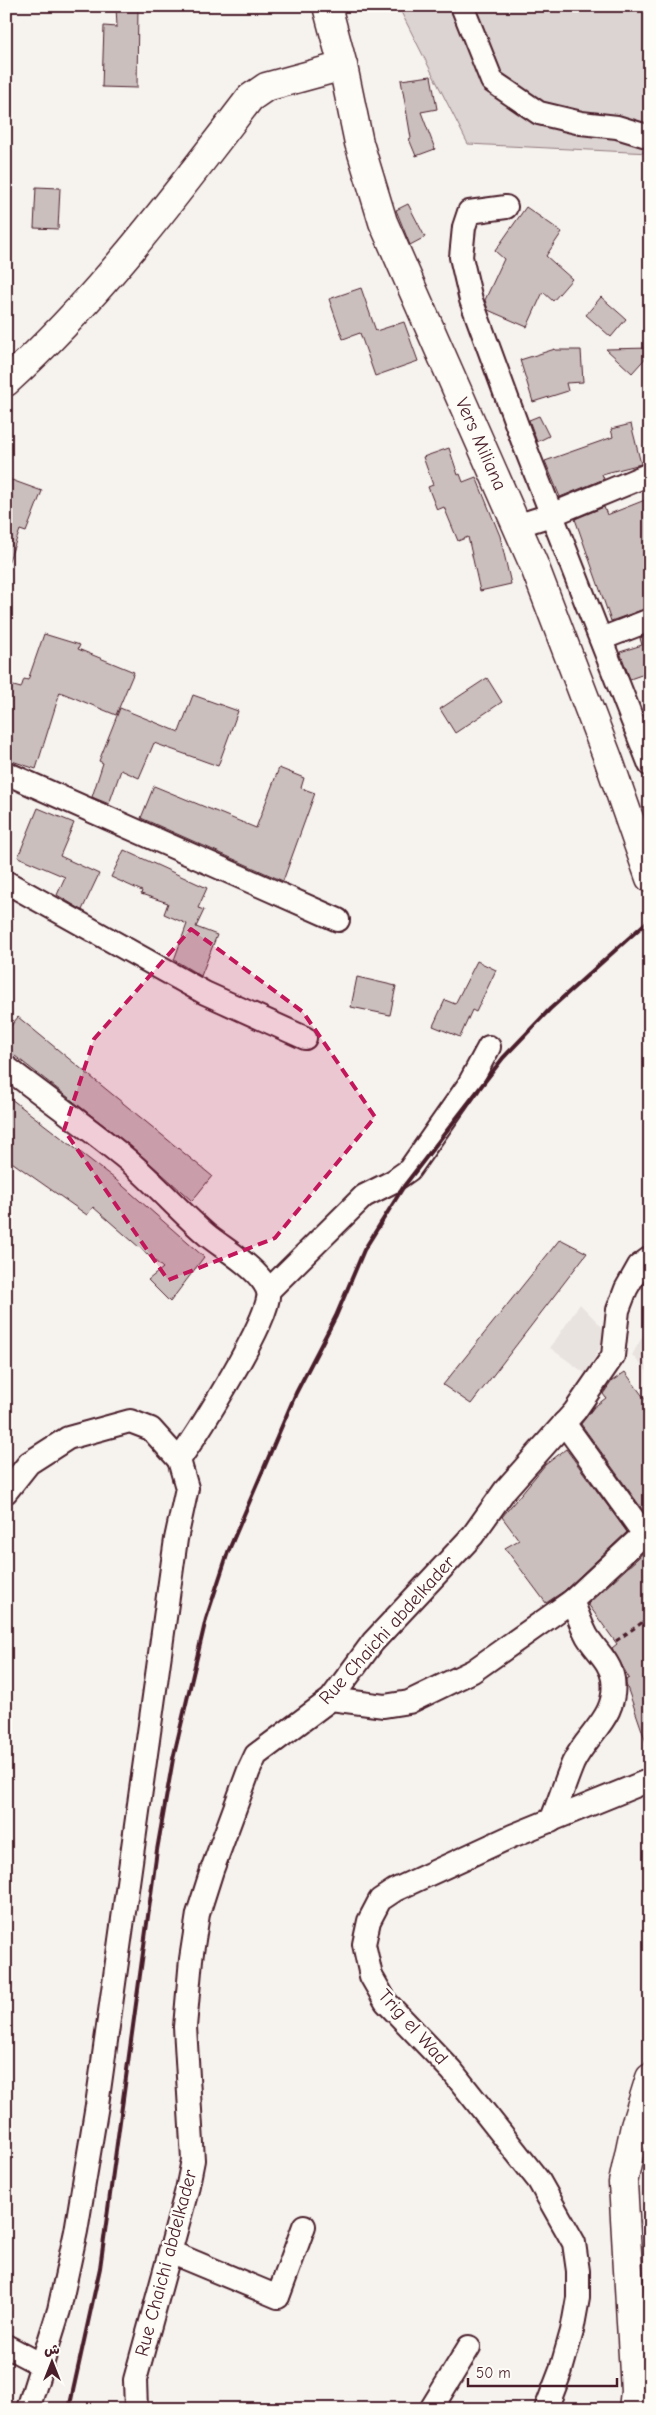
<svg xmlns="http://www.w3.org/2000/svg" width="656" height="2415" viewBox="0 0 656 2415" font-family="'Comic Neue','Playpen Sans Arabic',sans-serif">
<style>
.built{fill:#e9e3e0}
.green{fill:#dcd4d2;stroke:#937a7e}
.building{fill:#cbbfbe;stroke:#4a1f2b}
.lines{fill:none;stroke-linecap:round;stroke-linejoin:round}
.street-casing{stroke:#4a1f2b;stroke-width:26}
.secondary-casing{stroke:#4a1f2b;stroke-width:31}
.path{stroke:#4a1f2b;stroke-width:3;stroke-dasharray:5 4;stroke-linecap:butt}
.street{stroke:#fdfcf7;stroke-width:22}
.secondary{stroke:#fdfcf7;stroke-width:28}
.rail{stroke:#4a1f2b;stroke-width:4}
.marked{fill:#c2185b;fill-opacity:0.2;stroke:#c2185b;stroke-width:4;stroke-dasharray:10 6;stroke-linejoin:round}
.labels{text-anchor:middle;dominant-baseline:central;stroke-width:5;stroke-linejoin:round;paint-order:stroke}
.street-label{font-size:19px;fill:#4a1f2b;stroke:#fdfcf7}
</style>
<rect width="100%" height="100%" fill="#f6f3ef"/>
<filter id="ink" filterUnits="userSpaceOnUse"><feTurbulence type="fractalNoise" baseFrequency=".02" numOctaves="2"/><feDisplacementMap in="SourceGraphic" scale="10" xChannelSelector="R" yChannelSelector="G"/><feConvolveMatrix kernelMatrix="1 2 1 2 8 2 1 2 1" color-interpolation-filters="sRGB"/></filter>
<g filter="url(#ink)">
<g class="built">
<polygon points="580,1304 608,1333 586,1374 550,1348"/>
<polygon points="650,1323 650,1375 632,1355"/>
</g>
<polygon class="green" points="398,6 650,6 650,153 468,144"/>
<g class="building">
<polygon points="116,6 138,6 137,88 102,87 104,26 117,27"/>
<polygon points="431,76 437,109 421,112 435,149 416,156 409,139 411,138 401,80"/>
<polygon points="36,187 60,188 58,229 34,228"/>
<polygon points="408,204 425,237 410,245 396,210"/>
<polygon points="526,207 562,232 546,256 572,279 553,301 543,292 527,327 488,310 485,300 504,259 495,251"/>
<polygon points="361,288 376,331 404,322 418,361 375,376 360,333 343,339 329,299"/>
<polygon points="601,297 626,319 611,337 586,315"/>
<polygon points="650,348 650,353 632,373 606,349"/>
<polygon points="555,349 555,350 581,350 583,382 566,383 568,391 533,402 520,360"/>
<polygon points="539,416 549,436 537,442 529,420"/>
<polygon points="631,424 641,464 602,474 604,479 560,497 545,461 613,437 611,429"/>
<polygon points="449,448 458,475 460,474 463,482 476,477 500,536 511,584 480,591 468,537 458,541 444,507 437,510 428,487 433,485 423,457"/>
<polygon points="6,478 42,491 26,532 20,530 8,563 6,562"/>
<polygon points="645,500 650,513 650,607 611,621 575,519 604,507 607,515"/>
<polygon points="44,634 80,645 78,649 134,672 116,715 60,692 36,769 6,759 6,684 21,688 24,679 28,680"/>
<polygon points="650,634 650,672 630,679 620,652 642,645 640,638"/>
<polygon points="487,678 502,702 455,733 440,709"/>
<polygon points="193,695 238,711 218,766 154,743 139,778 121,770 109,804 92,797 103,763 99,761 120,708 179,732"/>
<polygon points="279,768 304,778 301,788 315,793 283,881 141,818 154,786 256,828"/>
<polygon points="38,808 74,823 60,856 99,874 82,910 57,895 65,877 18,857"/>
<polygon points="124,850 207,888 198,908 204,910 196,927 217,935 201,976 174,960 187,924 164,914 168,903 141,894 142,891 111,877"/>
<polygon points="477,961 496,970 476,1012 472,1010 460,1037 433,1026 445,1000 455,1004"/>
<polygon points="357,977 396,986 390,1015 351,1007"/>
<polygon points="18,1017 212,1176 192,1201 132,1147 6,1049 6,1032"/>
<polygon points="6,1095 115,1179 204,1257 170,1302 148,1280 163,1268 93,1207 87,1215 6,1158"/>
<polygon points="560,1239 587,1253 471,1404 443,1385"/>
<polygon points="625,1372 650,1406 650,1520 581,1424 594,1407 606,1398 603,1394 612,1381"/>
<polygon points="566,1449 627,1532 564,1591 546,1603 505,1548 519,1540 502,1517 545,1465"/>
<polygon points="650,1547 650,1744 647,1745 626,1684 626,1680 629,1678 612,1648 617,1644 588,1604"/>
</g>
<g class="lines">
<defs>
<g id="street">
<polyline points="462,6 492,81 539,113 581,123 617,127 650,137"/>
<polyline points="506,207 469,212 464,227 461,257 471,300 522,439 650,765"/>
<polyline points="516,526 551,515 650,474"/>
<polyline points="601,639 650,620"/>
<polyline points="6,773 338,920"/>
<polyline points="6,882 205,993 305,1038"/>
<path d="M6,1067C45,1097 86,1126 124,1157C153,1181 178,1210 207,1235C224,1249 261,1270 268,1291C275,1313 195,1437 179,1460L187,1488L176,1539L97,2105L76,2231L59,2310L28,2409"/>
<polyline points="268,1291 364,1196 392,1182 409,1170 468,1086 489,1047"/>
<polyline points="6,1492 29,1463 68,1438 130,1421 151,1429 179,1460"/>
<polyline points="331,1699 384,1706 409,1702 473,1671 572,1601 644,1534 564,1423"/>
<path d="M551,1821C559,1802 565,1782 573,1763C588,1732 618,1717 613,1679C610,1661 596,1651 587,1636C581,1625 577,1612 572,1601"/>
<polyline points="170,2252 278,2297 304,2226"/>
<polyline points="6,2346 42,2365"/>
<polyline points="136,2409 135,2380 187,2190 193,2160 185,2027 191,1959 198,1914 212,1870 249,1770 256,1755 331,1699 373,1642 473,1535 505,1490 575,1411 613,1356 618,1310 626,1289 639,1266 650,1258"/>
<polyline points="431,2409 469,2347"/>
<polyline points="546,2409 561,2370 572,2331 578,2298 578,2271 574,2243 539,2181 452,2071 386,2002 371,1976 364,1944 369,1921 380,1900 395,1890 512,1836 650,1780"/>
</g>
<g id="secondary">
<polyline points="327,6 343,66 359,143 383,222 534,565 609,761 650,878"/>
<path d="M6,382C99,298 174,197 250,98L266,87L343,66"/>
<polyline points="633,2409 635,2391 623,2183 635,2126 650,2078"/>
</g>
</defs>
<use href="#street" class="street-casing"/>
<use href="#secondary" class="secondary-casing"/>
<polyline class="path" points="616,1641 650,1617"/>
<use href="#street" class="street"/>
<use href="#secondary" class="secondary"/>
<polyline class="rail" points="69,2409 100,2268 157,1850 173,1759 206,1619 228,1552 296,1393 336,1316 364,1250 404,1186 503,1058 550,1009 650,919"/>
</g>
</g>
<path class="marked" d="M191,929L303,1012L375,1117L275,1238L168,1280L64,1130L94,1039Z"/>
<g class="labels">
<g class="street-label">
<text transform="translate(481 444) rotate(66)">Vers Miliana</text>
<text transform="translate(387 1630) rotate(-48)">Rue Chaichi abdelkader</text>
<text transform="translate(413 2027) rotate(48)">Trig el Wad</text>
<text transform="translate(166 2263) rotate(-75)">Rue Chaichi abdelkader</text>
</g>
</g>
<rect width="656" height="2415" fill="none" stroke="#fdfcf7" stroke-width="25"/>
<rect x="12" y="12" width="631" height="2390" fill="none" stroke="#4a1f2b" stroke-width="2" filter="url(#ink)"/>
<g transform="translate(52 2362)" stroke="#fdfcf7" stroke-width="4" paint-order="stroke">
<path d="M0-4L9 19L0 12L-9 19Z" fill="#4a1f2b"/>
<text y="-8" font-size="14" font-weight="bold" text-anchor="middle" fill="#4a1f2b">ش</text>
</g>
<path d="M468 2378v8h149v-8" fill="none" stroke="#4a1f2b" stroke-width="2.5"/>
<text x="476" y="2378" font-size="15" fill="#4a1f2b" stroke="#fdfcf7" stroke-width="4" paint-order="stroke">50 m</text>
</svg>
